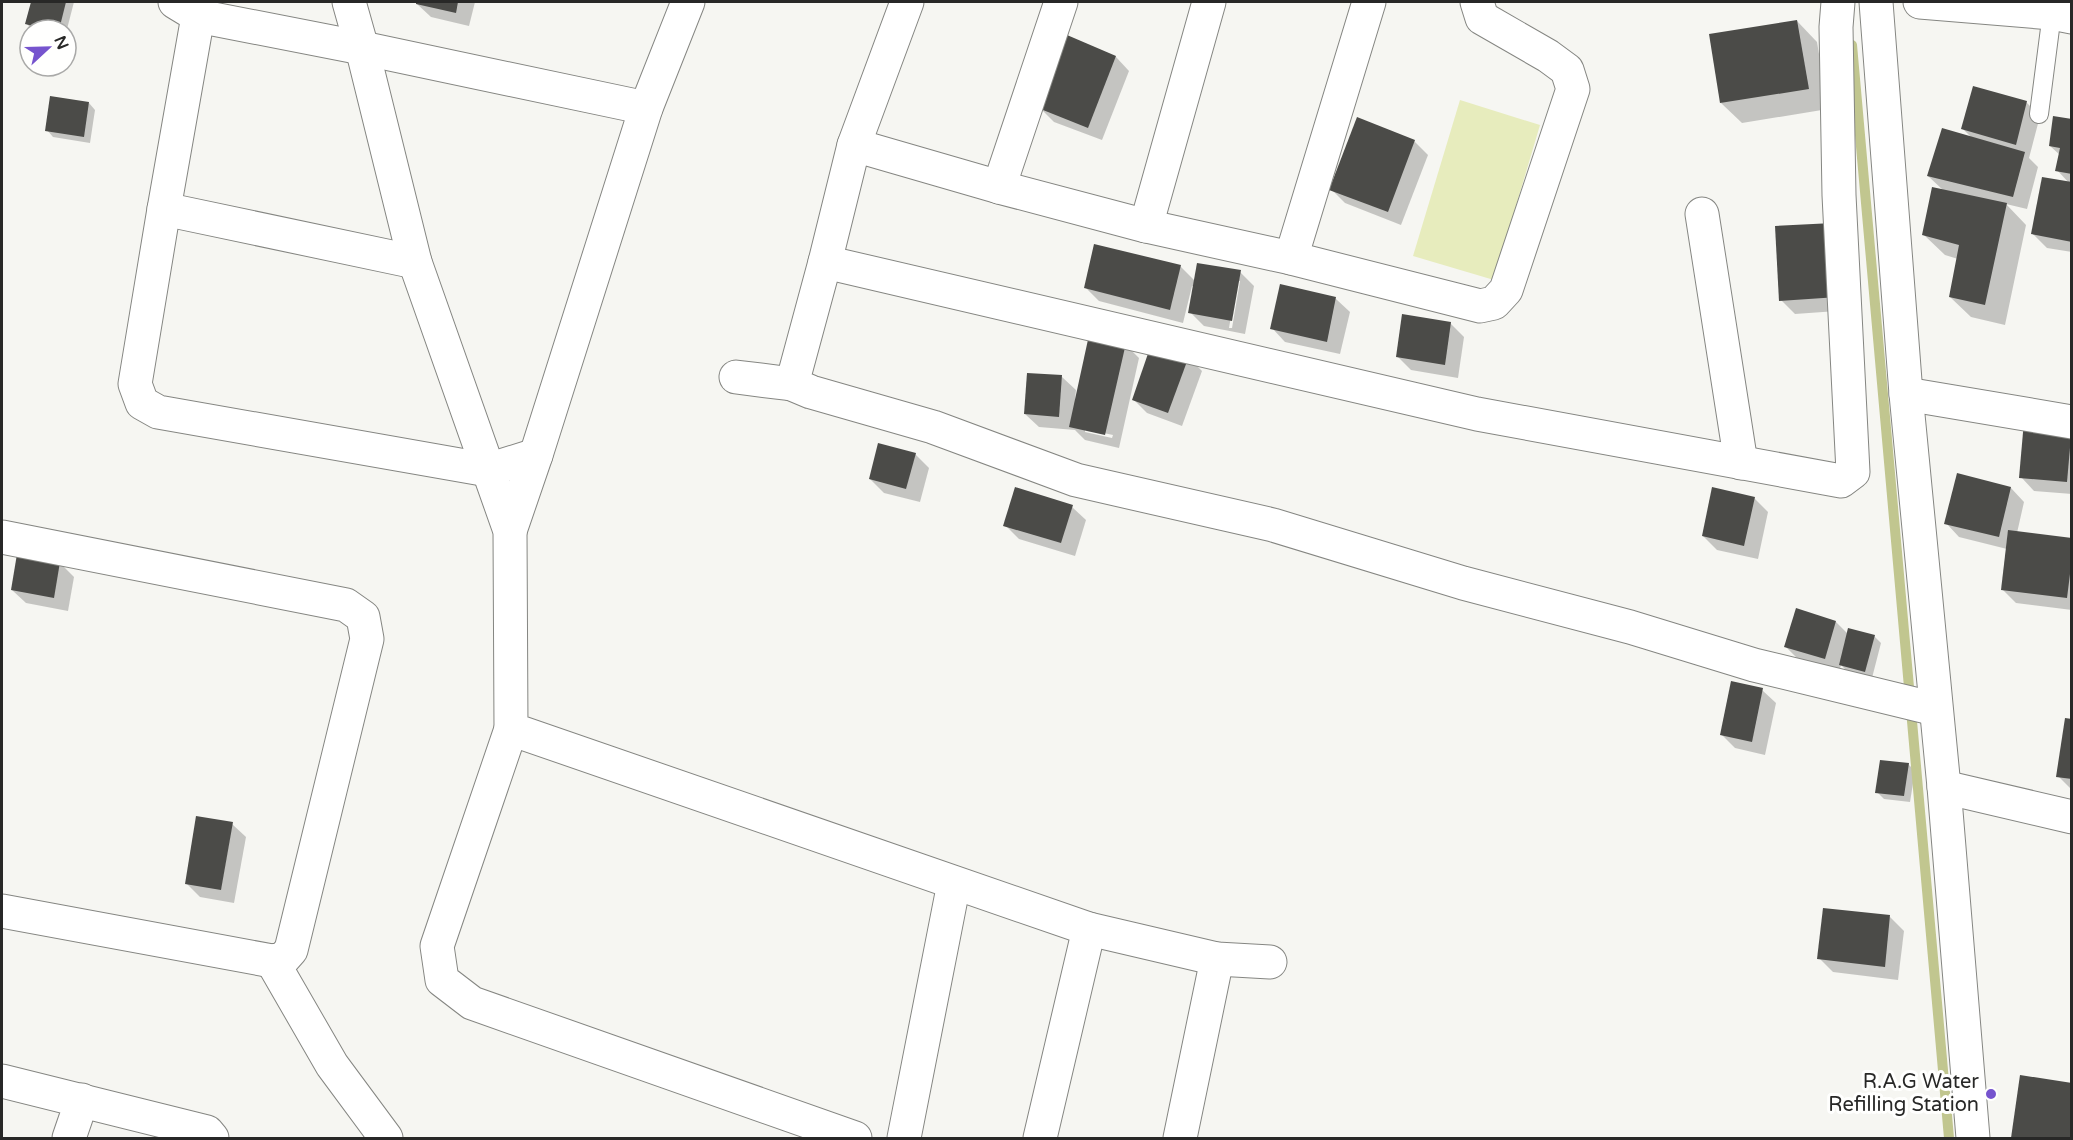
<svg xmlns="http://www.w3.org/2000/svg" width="2073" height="1140" viewBox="0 0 2073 1140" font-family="'Varela Round',sans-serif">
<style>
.green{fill:#e7ecbd}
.shadow{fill:#0003;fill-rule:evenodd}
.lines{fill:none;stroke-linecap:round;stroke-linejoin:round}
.stream{stroke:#c1c68f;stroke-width:10}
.building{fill:#4b4b48}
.lane-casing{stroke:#858682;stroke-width:20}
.street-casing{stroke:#858682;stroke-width:35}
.lane{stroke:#fff;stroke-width:18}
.street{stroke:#fff;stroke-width:33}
.poi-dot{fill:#7654ce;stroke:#fffffe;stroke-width:2}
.labels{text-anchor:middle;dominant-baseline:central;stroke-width:6;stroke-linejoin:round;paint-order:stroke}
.poi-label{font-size:20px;fill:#282827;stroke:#fffffe;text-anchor:end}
</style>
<rect width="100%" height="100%" fill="#f6f6f2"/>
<polygon class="green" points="1460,100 1540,125 1494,280 1413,256"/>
<g class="shadow">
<polygon points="32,2 74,2 66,33 66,30 33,30 26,23"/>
<polygon points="418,2 475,2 469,26 431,17 417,4"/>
<polygon points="1797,21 1817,42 1828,109 1742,123 1721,103"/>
<polygon points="1116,57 1129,71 1102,140 1054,122 1040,108"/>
<polygon points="2026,102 2040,116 2029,158 2038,167 2027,209 2006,204 2026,225 2005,325 1971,317 1950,297 1958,259 1945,255 1924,235 1944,191 1928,176 1972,138 1963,129"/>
<polygon points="89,103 95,110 90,143 53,137 47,130"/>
<polygon points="2072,121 2072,252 2047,248 2033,234 2070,184 2057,170 2060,155 2050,146"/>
<polygon points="1414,141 1428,155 1401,225 1345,203 1331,189"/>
<polygon points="1776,228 1851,310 1795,314 1781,300"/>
<path d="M1180,266L1196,282L1240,272L1254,286L1245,334L1204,326L1190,312L1195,287L1192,286L1183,323L1099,301L1085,287ZM1237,281H1240L1232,328H1229Z"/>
<polygon points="1281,286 1336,299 1350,312 1340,354 1285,342 1272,328"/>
<polygon points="1450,323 1464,337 1458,378 1411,370 1397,356"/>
<path d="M1125,344L1139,358L1119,448L1085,440L1075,430L1039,427L1025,414L1062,377L1076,390L1075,399H1077ZM1085,429L1113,435L1112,438L1085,432Z"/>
<polygon points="1188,357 1202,371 1182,426 1147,413 1133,399"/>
<polygon points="2072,427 2072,494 2034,491 2021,477"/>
<polygon points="915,454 929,468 920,502 884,493 870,479"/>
<polygon points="2011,488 2024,502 2017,533 2072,540 2072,610 2016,603 2002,589 2007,549 1959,537 1946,523"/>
<polygon points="1754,498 1768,512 1758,559 1717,550 1703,536"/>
<polygon points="1072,507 1086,520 1075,556 1019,539 1005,525"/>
<polygon points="60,563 74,577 68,611 26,603 12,590"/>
<polygon points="1836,622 1848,634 1874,636 1881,643 1872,678 1847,671 1841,665 1839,672 1799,660 1786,647"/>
<polygon points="1762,690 1776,703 1765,755 1735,748 1721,734"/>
<polygon points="2072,721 2072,790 2058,776"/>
<polygon points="1908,764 1915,771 1910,802 1884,799 1877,792"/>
<polygon points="232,824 246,837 234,903 200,897 186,883"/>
<polygon points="1890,917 1904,931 1898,980 1833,972 1819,958"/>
<polygon points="2021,1077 2072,1085 2072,1138 2012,1138"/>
</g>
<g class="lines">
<polyline class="stream" points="1852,45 1949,1138"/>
</g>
<g class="building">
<polygon points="31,2 66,2 59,30 49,30 25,24"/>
<polygon points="416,2 458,2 456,13 416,4"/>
<polygon points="1797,20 1809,89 1720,103 1709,34"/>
<polygon points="1067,35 1116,56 1088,128 1038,108"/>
<polygon points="1973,86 2027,101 2016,145 1961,129"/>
<polygon points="50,96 89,102 84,137 45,131"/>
<polygon points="2053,116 2072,119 2072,174 2055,171 2060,148 2049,146"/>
<polygon points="1357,117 1415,140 1388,212 1329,190"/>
<polygon points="1942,128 2025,152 2013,197 1927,176"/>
<polygon points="2042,177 2072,182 2072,242 2031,234"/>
<polygon points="1932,187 2007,203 1985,305 1949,297 1959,245 1922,235"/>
<polygon points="1833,223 1838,297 1779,301 1775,226"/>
<polygon points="1094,244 1181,265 1170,310 1084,288"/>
<polygon points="1197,263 1241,270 1232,321 1188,313"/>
<polygon points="1280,284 1336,297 1327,342 1270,329"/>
<polygon points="1402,314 1451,322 1445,365 1396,357"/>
<polygon points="1089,335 1126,343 1105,435 1069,427"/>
<polygon points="1152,342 1189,356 1168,413 1132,400"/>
<polygon points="1027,373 1062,375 1059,417 1024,414"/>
<polygon points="2024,421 2072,425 2067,482 2019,478"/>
<polygon points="878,443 916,453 906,489 869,479"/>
<polygon points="1957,473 2011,487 1999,537 1944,524"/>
<polygon points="1015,487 1073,505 1061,543 1003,526"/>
<polygon points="1712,487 1755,497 1744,546 1702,536"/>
<polygon points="2008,530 2072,538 2072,558 2067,598 2001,590"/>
<polygon points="17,554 60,562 54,598 11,590"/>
<polygon points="1796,608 1836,621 1825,659 1784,647"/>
<polygon points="1848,628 1875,635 1865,672 1839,665"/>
<polygon points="1731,681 1763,688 1752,742 1720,735"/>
<polygon points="2065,718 2072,719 2072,779 2056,777"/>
<polygon points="1880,760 1909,763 1904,796 1875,793"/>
<polygon points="196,816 233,822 221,890 185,884"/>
<polygon points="1823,908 1890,915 1885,967 1817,959"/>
<polygon points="2020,1075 2072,1083 2072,1138 2011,1138"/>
</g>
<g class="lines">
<defs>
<polyline id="lane" points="2039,114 2052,13"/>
<g id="street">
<polyline points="175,2 198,16 164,209 135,384 142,403 158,412 488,470 536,455"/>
<polyline points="349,2 362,48 415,262 510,531 511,729 1089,929 1217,959 1270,962"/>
<polyline points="907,2 854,145 825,262 792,384 811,392 933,427 1076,480 1273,525 1463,583 1630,627 1754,665 1935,709"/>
<polyline points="1876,2 1906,394 1944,787 1973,1138"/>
<polyline points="1920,2 2052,13 2072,17"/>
<polyline points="198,16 362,48 646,108"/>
<polyline points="854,145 999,187 1146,226 1291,258 1480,306 1494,303 1506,290 1573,89 1567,70 1548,56 1482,18 1477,2"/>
<polyline points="999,187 1061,2"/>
<polyline points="164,209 415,262"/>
<polyline points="1702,214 1741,463"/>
<polyline points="1146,226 1209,2"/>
<polyline points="1291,258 1369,2"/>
<polyline points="825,262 1477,414 1841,481 1853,472 1839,195 1836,27 1838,2"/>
<polyline points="736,377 792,384"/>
<polyline points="1906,394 2072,422"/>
<polyline points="510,531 536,455 646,108 688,2"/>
<polyline points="2,537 346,605 363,617 367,639 291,950 283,959 272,961 2,911"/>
<polyline points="511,729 437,946 442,980 472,1003 855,1138"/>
<polyline points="1944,787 2072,817"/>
<polyline points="272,961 332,1065 386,1138"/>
<polyline points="2,1081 207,1132 212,1138"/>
<polyline points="69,1138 82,1100"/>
<polyline points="904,1138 954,883"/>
<polyline points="1040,1138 1089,929"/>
<polyline points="1180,1138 1217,959"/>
</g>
</defs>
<use href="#lane" class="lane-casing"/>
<use href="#street" class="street-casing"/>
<use href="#lane" class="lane"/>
<use href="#street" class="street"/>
</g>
<circle class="poi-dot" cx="1991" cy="1094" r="6"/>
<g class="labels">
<g class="poi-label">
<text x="1979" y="1082">R.A.G Water<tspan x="1979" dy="23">Refilling Station</tspan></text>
</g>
</g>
<rect width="2073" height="1140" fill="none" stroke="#282827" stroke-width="6"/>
<g transform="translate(48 48) rotate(68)"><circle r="28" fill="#fffffe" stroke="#a9a9a8" stroke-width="1.5"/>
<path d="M0-4.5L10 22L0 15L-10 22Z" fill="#7654ce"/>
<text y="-9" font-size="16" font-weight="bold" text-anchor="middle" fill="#282827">N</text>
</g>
</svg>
